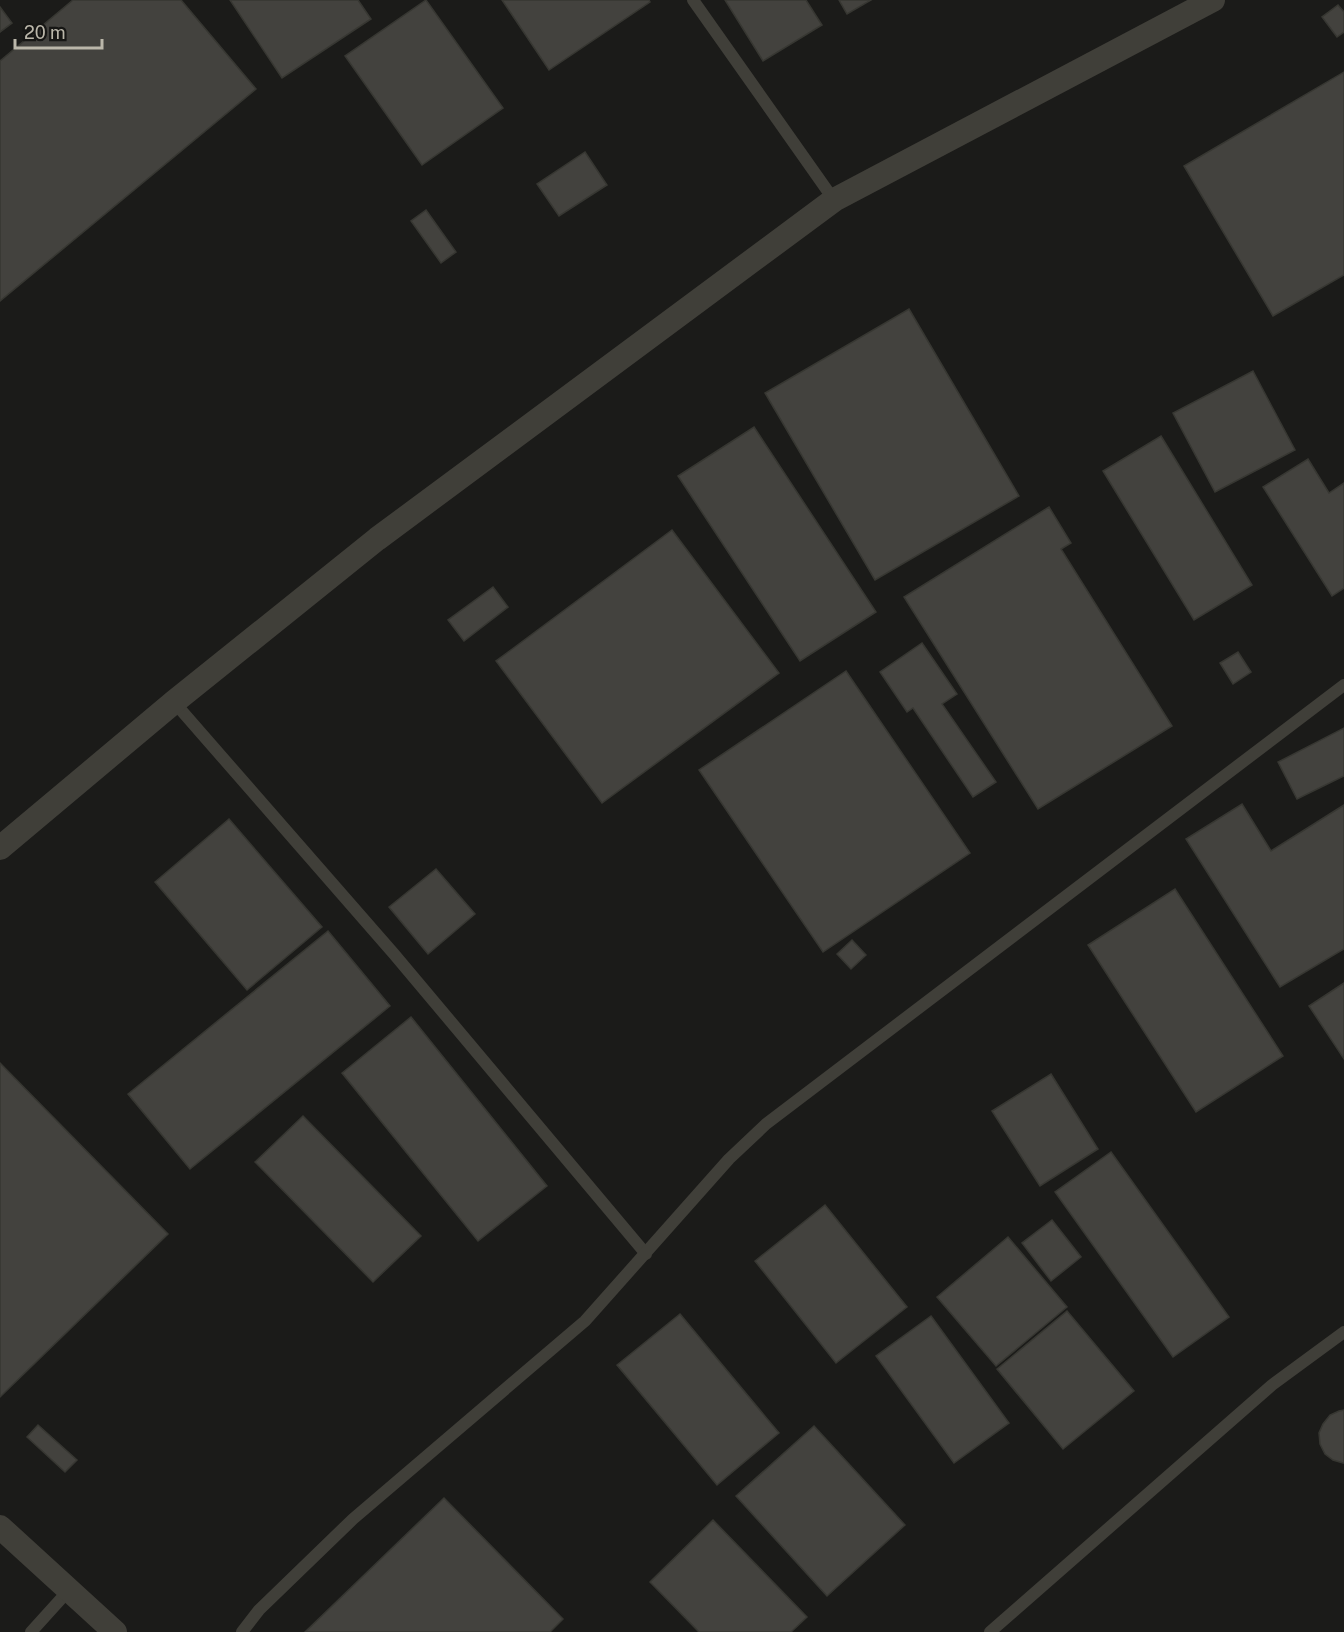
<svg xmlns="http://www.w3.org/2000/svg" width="1344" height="1632" viewBox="0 0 1344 1632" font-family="'Public Sans',sans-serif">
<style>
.building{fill:#43423e;stroke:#373732;stroke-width:1.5}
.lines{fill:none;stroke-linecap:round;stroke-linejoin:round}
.service{stroke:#403f39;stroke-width:12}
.minor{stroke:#403f39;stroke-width:24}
</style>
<rect width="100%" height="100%" fill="#1b1b19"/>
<g class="building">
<polygon points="73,0 181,0 256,89 0,301 0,61"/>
<polygon points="230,0 358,0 371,19 282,78"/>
<polygon points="426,0 503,108 422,165 345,56"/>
<polygon points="502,0 649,0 650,2 549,70"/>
<polygon points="725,0 806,0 822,25 763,61"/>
<polygon points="839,0 871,0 847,14"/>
<polygon points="1338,5 1344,12 1344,32 1337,37 1322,17"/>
<polygon points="0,7 12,23 0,32"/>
<polygon points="1344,72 1344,275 1273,316 1184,166"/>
<polygon points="585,152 607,185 559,216 537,184"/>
<polygon points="426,210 456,252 441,263 411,221"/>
<polygon points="909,309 1019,496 875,580 765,393"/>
<polygon points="1253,371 1295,450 1215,492 1173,413"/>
<polygon points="754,427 876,612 800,661 678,476"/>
<polygon points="1161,436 1252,585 1194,620 1103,471"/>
<polygon points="1308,459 1329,493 1344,483 1344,588 1332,596 1263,487"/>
<polygon points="1049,507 1071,543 1061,549 1172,726 1038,809 904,597"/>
<polygon points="672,530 779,673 602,803 496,661"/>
<polygon points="493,587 508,607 464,641 448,620"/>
<polygon points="922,643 957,694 942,704 996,782 973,797 913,708 907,712 880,672"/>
<polygon points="1238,652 1251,672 1233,684 1220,663"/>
<polygon points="846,671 970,853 823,952 699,770"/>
<polygon points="1344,728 1344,776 1297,799 1278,762"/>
<polygon points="1242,804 1271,851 1344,805 1344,949 1280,987 1186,839"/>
<polygon points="229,819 322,927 247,990 155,882"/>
<polygon points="436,869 475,914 428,954 389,907"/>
<polygon points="1175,889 1283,1056 1196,1112 1088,945"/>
<polygon points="328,931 390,1006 190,1169 128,1094"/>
<polygon points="852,940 866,955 851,969 837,954"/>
<polygon points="1344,983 1344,1059 1309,1006"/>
<polygon points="411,1017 547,1186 478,1241 342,1073"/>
<polygon points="0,1063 168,1234 0,1397"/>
<polygon points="1051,1074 1098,1149 1040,1186 992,1111"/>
<polygon points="303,1116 421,1236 373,1282 255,1162"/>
<polygon points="1111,1152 1229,1317 1173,1357 1055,1192"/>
<polygon points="825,1205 907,1307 836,1363 755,1261"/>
<polygon points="1052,1220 1081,1257 1051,1281 1022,1243"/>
<polygon points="1008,1237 1067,1307 996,1366 937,1297"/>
<polygon points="1067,1311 1134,1391 1063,1449 997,1369"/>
<polygon points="680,1314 779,1433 717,1485 617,1365"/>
<polygon points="931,1316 1009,1423 954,1463 876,1356"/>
<polygon points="1344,1410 1344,1463 1343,1463 1333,1460 1325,1454 1320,1444 1319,1433 1323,1424 1330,1415 1339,1411"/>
<polygon points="38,1425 77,1460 65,1472 27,1437"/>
<polygon points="814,1426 905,1525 827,1596 736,1496"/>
<polygon points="444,1498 563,1619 550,1632 305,1632"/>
<polygon points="713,1520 807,1617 791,1632 699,1632 650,1582"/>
</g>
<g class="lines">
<g class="service">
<polyline points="693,0 834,200"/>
<polyline points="174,702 394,954 646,1254"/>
<polyline points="31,1632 69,1590"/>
<polyline points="242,1632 259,1610 353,1519 585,1321 729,1159 766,1124 1344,685"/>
<polyline points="990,1632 1272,1385 1344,1332"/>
</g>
<g class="minor">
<polyline points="0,848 174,702 377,539 834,200 1213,0"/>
<polyline points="0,1527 115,1632"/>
</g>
</g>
<path d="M15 39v9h87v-9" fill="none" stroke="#bbb7aa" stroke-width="3"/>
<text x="24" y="39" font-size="18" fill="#bbb7aa" stroke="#161614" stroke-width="4.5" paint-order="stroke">20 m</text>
</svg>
